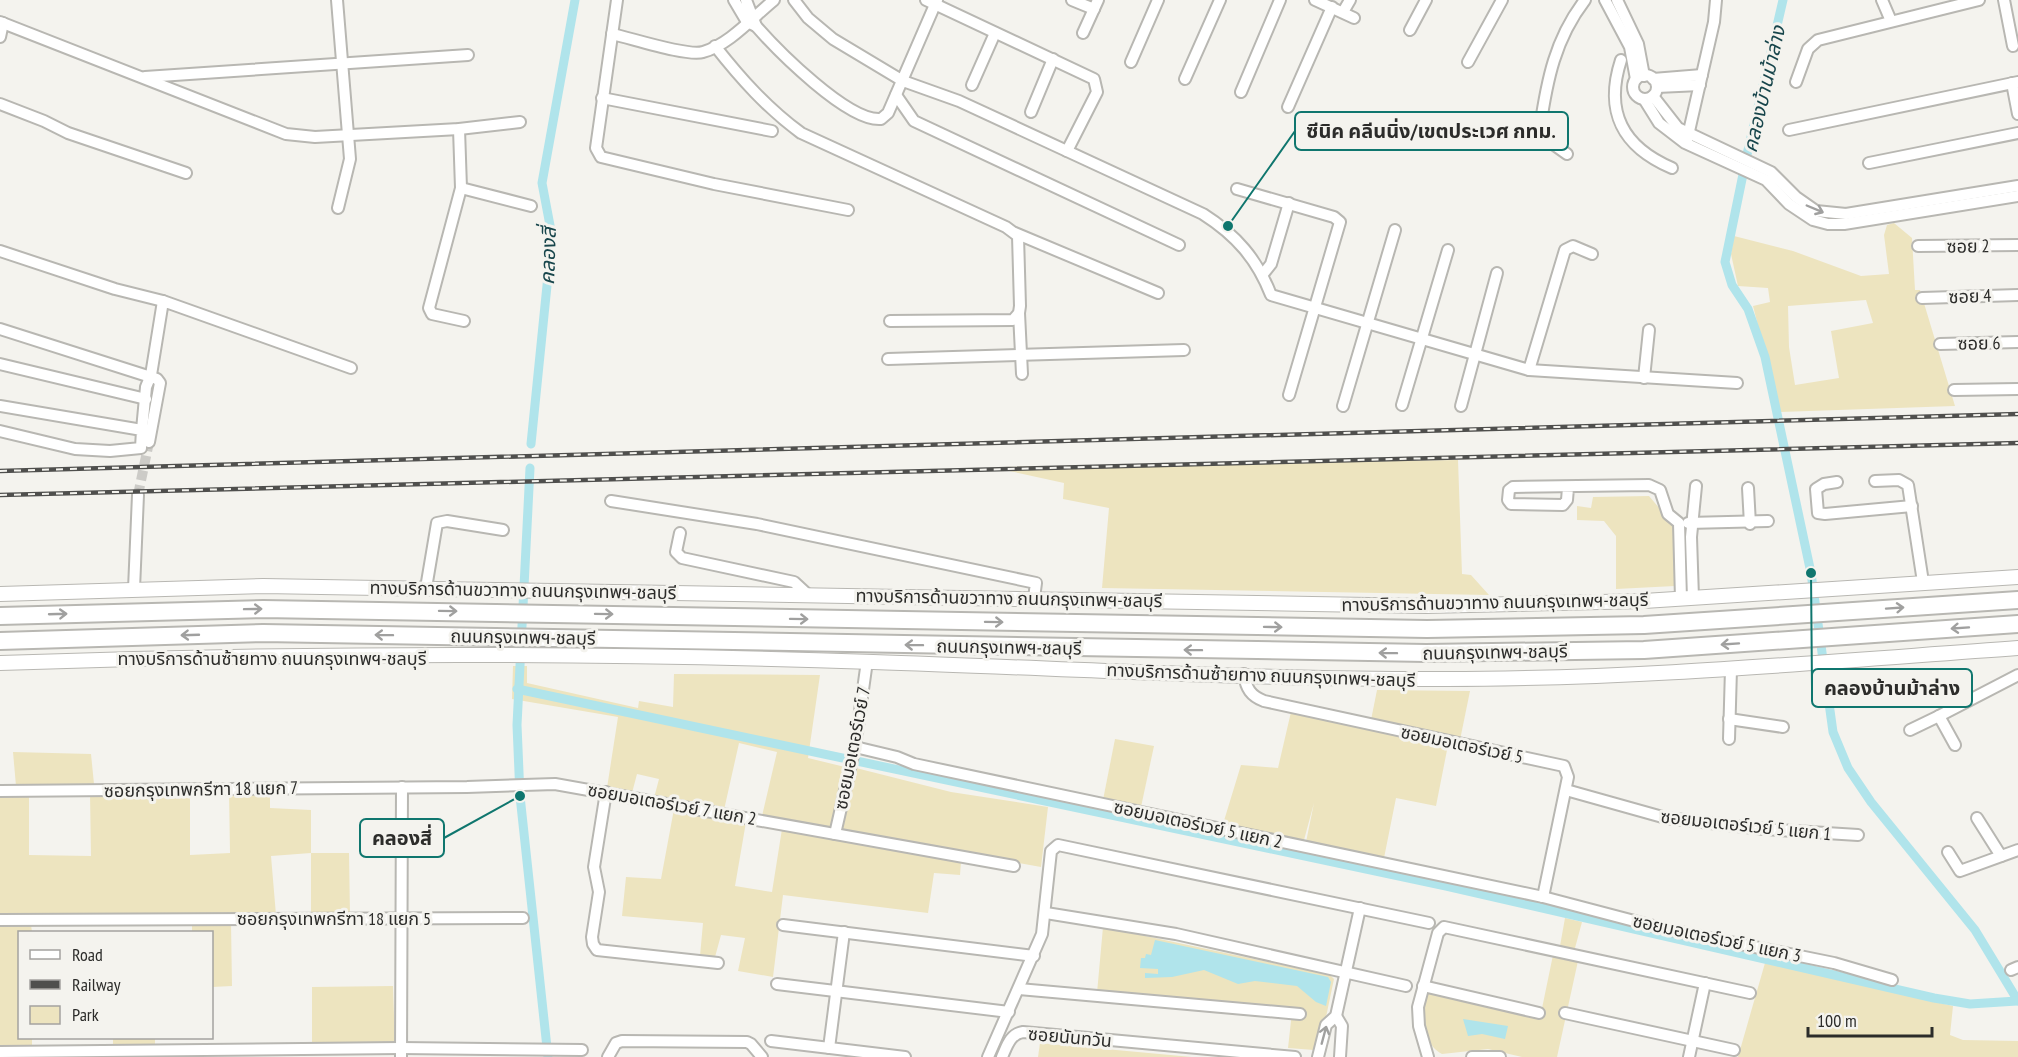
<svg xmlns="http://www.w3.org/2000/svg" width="2018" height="1057" viewBox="0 0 2018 1057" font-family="'PT Sans Narrow','Noto Sans Thai',sans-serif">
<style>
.green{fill:#ede4bf;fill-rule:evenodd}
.water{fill:#b0e4eb}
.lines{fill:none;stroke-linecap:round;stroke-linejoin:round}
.canal{stroke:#b0e4eb;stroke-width:9}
.minor-tunnel{stroke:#cccbc7;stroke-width:10;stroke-dasharray:10 5;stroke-linecap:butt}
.minor-casing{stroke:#b8b7b2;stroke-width:14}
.major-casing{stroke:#b8b7b2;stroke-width:16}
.highway-casing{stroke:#b8b7b2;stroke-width:20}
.minor{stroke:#fff;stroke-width:10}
.major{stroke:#fff;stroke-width:14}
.highway{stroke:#fff;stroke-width:16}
.rail-casing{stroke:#4f4f4d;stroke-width:4.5}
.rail{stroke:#f4f3ee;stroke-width:2;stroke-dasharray:7;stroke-linecap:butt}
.oneway{stroke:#a0a09f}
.labels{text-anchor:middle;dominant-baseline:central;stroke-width:6;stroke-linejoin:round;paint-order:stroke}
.street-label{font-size:18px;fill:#2c2c2a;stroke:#f4f3ee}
.water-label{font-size:20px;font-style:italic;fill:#17454b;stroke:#f4f3ee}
.leader{fill:none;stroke:#0f766e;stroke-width:2}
.callout-dot{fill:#0f766e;stroke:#f4f3ee;stroke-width:2}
.callout{fill:#f4f3ee;stroke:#0f766e;stroke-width:2}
.callout-label{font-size:20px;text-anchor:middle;font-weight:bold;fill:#2c2c2a}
</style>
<rect width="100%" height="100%" fill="#f4f3ee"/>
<g class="green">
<path d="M1894,223L1912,238L1915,290H1920L1955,406L1780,412L1753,306L1770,302L1768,288L1738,286L1731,254L1734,236L1793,251L1861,276L1889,274L1884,235L1887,225ZM1866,300L1873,323L1831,331L1839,378L1795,385L1789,347L1788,306Z"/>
<polygon points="1458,460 1462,574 1471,575 1489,595 1102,588 1109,508 1063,499 1064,483 1005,470 1003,467"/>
<polygon points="1649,496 1677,529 1675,586 1616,589 1616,536 1604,521 1577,520 1577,506 1591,508 1593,497"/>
<polygon points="513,666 527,666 527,683 638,708 639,701 673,707 674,674 820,675 808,758 845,767 832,825 827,829 762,816 777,752 739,743 724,810 654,798 659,779 637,774 632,793 607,788 618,717 512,699"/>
<polygon points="1377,690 1470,691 1460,740 1371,720"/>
<polygon points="1291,712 1448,745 1436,806 1396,798 1384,858 1306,842 1314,803 1304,840 1223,824 1241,765 1278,768"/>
<polygon points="1115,739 1154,746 1141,807 1103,800"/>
<polygon points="13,752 91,754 94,784 16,786"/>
<polygon points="856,768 951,792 1048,807 1041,867 840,831"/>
<polygon points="229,790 270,791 270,808 311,810 311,853 349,853 350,916 311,916 311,853 271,856 276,915 0,918 0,794 29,794 29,855 91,856 90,793 190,792 190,855 230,853"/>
<polygon points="674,809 746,822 735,886 772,892 782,829 961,862 960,875 934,873 928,913 783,895 773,977 738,971 745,938 721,935 715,957 700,956 703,923 622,916 626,877 661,879"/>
<path d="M1565,918L1582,922L1575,948L1578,961L1557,1057H1522L1488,1049L1442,1054C1422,1043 1423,1019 1423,997L1432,992L1540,1018L1553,955L1560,946Z"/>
<polygon points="231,923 232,986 212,987 212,932 192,932 192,924"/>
<polygon points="31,925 32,932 20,932 20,1038 32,1038 32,1048 0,1049 0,926"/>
<polygon points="1103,927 1330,975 1334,979 1326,1017 1314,1050 1288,1048 1292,1012 1097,993"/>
<polygon points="1765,963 1953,1006 1950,1035 1963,1040 2018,1041 2018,1057 1738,1057"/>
<polygon points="393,986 395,1045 312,1047 312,987"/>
<polygon points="113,1038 155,1038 155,1047 113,1048"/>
<polygon points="1040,1043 1192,1057 1038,1057"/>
</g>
<g class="water">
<polygon points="1155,940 1328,977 1331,982 1326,1006 1316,1002 1297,986 1255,981 1238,984 1204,970 1172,977 1145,978 1145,973 1158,974 1158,969 1140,968 1141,958 1145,958 1146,954 1151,955"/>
<polygon points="1463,1019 1508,1026 1505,1039 1482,1034 1468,1036"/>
</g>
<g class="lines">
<g class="canal">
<polyline points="1783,0 1748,150 1725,262 1732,285 1748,309 1765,357 1811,573 1833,732 1848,768 1871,802 1975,930 2018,1001"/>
<polyline points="531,444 552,236 542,183 575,0"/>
<polyline points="530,468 517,725 520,796 548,1057"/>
<polyline points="517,689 1446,886 1934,998 1970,1004 2017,1001"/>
</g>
<polyline class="minor-tunnel" points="138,495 149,442"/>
<defs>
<g id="minor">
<polyline points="337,0 350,159 338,208"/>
<polyline points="617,0 596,148 601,157 714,184 848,210"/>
<polyline points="734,0 747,22 756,26 746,0"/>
<path d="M794,0L808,18L833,39L903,81L959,101L1203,214C1236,235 1257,259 1271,295L1529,370L1737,383"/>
<polyline points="926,0 1094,79 1097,92 1067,151"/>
<polyline points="1072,0 1094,9"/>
<polyline points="1315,0 1354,18"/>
<polyline points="1605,0 1630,47 1636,79"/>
<polyline points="1617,0 1638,44 1644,76"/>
<polyline points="1882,0 1891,21"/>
<polyline points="2004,0 2013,46"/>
<polyline points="1343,12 1350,0"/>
<polyline points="0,22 286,134 315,137 459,129 520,122"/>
<path d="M756,26C777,50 848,122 881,119L888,113L937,0"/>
<polyline points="1410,30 1426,0"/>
<polyline points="1083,33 1098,0"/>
<path d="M612,34C631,38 688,57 703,52C729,45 753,17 774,0"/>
<polyline points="0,37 3,23"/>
<path d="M715,46C741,79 767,108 801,133L1006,227L1018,236L1020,306L1019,313L1013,320L890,321"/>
<path d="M1621,60C1604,112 1623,147 1672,168"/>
<polyline points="1131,62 1158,0"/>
<polyline points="1468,62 1502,0"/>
<circle cx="1645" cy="87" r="12"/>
<polyline points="145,77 468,55"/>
<polyline points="1185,79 1220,0"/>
<polyline points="1653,79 1702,75"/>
<polyline points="1796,82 1808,49 1818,40 1979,0"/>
<polyline points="2012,83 2018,114"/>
<polyline points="972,85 995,33"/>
<polyline points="1657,87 1700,85"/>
<polyline points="1241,92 1280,0"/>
<polyline points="896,95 914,121 1179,245"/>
<polyline points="1653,96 1678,128 1771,172 1796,197 1816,211 1846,214 2018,186"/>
<polyline points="602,98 772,131"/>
<polyline points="1644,99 1659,123 1685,143 1766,180 1789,204 1813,220 1828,224 1844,224 2018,196"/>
<polyline points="0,104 44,121 68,133 186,173"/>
<polyline points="1288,107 1332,7"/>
<polyline points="1031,112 1053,59"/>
<polyline points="459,129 461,188 429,308 432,314 464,321"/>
<polyline points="1789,130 2018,82"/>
<polyline points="1687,140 1714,22 1716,0"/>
<path d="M1567,154L1543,137L1540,128C1547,80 1555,39 1585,0"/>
<polyline points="1869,163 2018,133"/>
<polyline points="461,188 531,206"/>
<polyline points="1237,189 1334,217 1340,222 1289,395"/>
<polyline points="1015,233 1158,293"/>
<polyline points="1918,246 2018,245"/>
<polyline points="0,251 115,289 163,301"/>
<polyline points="1263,274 1271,264 1289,203"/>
<polyline points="1922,298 2018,295"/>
<polyline points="1019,313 1022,374"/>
<polyline points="0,329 157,379 160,383 149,442"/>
<polyline points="1940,344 2018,342"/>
<polyline points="888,359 1184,350"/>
<polyline points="0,364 146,399"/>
<polyline points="1529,370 1565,250 1573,246 1592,254"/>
<polyline points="1644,378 1649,330"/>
<polyline points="1954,390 2018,389"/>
<polyline points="1402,405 1448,250"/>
<polyline points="0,406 142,430 141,448 110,451 75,449 0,431"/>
<polyline points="1343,406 1395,230"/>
<polyline points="1461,406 1497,273"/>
<polyline points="142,430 146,387 151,375 163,301 351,368"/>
<polyline points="1875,481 1899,480 1908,485 1923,582"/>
<polyline points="1837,482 1824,484 1816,489 1818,513 1825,514 1912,506"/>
<polyline points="1568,488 1567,500 1563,505 1511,504 1508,500 1509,490 1513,487 1649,485 1660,490 1668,514 1679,523 1681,599"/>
<polyline points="1748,488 1750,524"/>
<polyline points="611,501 757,524 1036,583 1034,598"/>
<polyline points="1688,523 1768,521"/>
<polyline points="680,533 676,552 682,558 794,582 807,594"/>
<polyline points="426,588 437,523 447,521 503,530"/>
<polyline points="134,589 138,495"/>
<polyline points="1693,598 1691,537 1696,486"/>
<path d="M1244,674C1246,689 1251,696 1264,701L1564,766L1568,777L1543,897"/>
<polyline points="1729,719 1783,727"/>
<polyline points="1910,730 1939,716"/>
<polyline points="1729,739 1731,669"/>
<polyline points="1955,745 1939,716 2018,675"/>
<polyline points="855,747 897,757 914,764 1543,897 1661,928 1834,963 1892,980"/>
<polyline points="1566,790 1666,818 1764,829 1858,835"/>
<polyline points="0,791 467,787 555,784 1014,866"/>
<polyline points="606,792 594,867 599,892 592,937 593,944 597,950 718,963"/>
<polyline points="1977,818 2001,856"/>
<polyline points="835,834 855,747 867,661"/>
<polyline points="1948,852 1960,871 2018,850"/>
<polyline points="1046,913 1176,934 1406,986"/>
<polyline points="0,920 523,918"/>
<polyline points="783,925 1034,956"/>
<polyline points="2011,970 2018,967"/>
<polyline points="777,984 1009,1012"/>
<polyline points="1423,986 1539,1013"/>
<polyline points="1019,989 1300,1014"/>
<polyline points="1565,1013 1734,1050"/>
<polyline points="1336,1016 1342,1026 1340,1057"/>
<polyline points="771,1041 905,1057"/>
<polyline points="829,1048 844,932"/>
<polyline points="0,1052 401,1048 582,1050"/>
<polyline points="401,1057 402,787"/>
<polyline points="608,1057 616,1043 622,1041 747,1042 751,1044 762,1057"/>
<polyline points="988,1057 1042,934 1051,851 1058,845 1429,923"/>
<path d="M1002,1057C1007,1046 1010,1034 1023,1032L1295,1057"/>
<polyline points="1318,1057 1326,1025 1336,1016 1360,908"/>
<polyline points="1428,1057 1419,1026 1418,1007 1438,933 1444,927 1750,993"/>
<polyline points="1472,1057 1500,1057"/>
<polyline points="1689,1057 1705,983"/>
</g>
<g id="major">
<polyline points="0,594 263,586 1426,606 1644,601 2018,577"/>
<path d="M0,663C290,653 582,652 873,662C1058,668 1244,679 1430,679C1627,680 1822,662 2018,648"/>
</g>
<g id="highway">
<polyline points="0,616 263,609 1427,629 1644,625 2018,600"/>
<polyline points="0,641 263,633 1426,653 1644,650 2018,624"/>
</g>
</defs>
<use href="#minor" class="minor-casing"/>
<use href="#major" class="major-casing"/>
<use href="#highway" class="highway-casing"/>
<use href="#minor" class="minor"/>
<use href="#major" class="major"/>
<use href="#highway" class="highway"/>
<defs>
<g id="rail">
<polyline points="0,471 2018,414"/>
<polyline points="0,495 2018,443"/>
</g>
</defs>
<use href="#rail" class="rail-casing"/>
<use href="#rail" class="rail"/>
</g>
<defs><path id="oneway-shaft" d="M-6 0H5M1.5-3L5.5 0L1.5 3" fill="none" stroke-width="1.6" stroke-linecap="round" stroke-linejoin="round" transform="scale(1.5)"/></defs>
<g class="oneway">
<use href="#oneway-shaft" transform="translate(1815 209) rotate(23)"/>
<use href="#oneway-shaft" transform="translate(1895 608) rotate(-4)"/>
<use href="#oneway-shaft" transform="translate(253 609) rotate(-1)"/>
<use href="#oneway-shaft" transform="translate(448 611) rotate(1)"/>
<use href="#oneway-shaft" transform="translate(58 614) rotate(-2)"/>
<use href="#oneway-shaft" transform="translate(604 614) rotate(1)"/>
<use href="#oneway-shaft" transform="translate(799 619) rotate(1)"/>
<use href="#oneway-shaft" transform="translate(994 622) rotate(1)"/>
<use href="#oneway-shaft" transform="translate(1273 627) rotate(1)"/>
<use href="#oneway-shaft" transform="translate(1960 628) rotate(176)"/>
<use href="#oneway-shaft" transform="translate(190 635) rotate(178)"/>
<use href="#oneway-shaft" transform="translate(384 635) rotate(-179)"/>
<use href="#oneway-shaft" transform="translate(1730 644) rotate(176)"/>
<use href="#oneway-shaft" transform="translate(914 645) rotate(-179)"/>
<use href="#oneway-shaft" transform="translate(1193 650) rotate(-179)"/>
<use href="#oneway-shaft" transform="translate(1388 653) rotate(-179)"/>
<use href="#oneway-shaft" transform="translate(1324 1035) rotate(-75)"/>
</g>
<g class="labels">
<g class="street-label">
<text transform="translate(1968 246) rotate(-1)">ซอย 2</text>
<text transform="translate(1970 296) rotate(-2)">ซอย 4</text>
<text transform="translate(1979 343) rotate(-1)">ซอย 6</text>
<text transform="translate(523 590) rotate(1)">ทางบริการด้านขวาทาง ถนนกรุงเทพฯ-ชลบุรี</text>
<text transform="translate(1009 598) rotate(1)">ทางบริการด้านขวาทาง ถนนกรุงเทพฯ-ชลบุรี</text>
<text transform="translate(1495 602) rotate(-1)">ทางบริการด้านขวาทาง ถนนกรุงเทพฯ-ชลบุรี</text>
<text transform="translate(523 637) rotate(1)">ถนนกรุงเทพฯ-ชลบุรี</text>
<text transform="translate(1009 647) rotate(1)">ถนนกรุงเทพฯ-ชลบุรี</text>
<text transform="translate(1495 652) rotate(-1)">ถนนกรุงเทพฯ-ชลบุรี</text>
<text x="272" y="658">ทางบริการด้านซ้ายทาง ถนนกรุงเทพฯ-ชลบุรี</text>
<text transform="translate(1261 675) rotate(2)">ทางบริการด้านซ้ายทาง ถนนกรุงเทพฯ-ชลบุรี</text>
<text transform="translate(1462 744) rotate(12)">ซอยมอเตอร์เวย์ 5</text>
<text transform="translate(852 748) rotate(-79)">ซอยมอเตอร์เวย์ 7</text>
<text transform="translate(201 789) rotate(-1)">ซอยกรุงเทพกรีฑา 18 แยก 7</text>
<text transform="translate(672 804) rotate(10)">ซอยมอเตอร์เวย์ 7 แยก 2</text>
<text transform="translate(1198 824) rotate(12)">ซอยมอเตอร์เวย์ 5 แยก 2</text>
<text transform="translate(1746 825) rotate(6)">ซอยมอเตอร์เวย์ 5 แยก 1</text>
<text x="334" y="918">ซอยกรุงเทพกรีฑา 18 แยก 5</text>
<text transform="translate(1717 938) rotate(12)">ซอยมอเตอร์เวย์ 5 แยก 3</text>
<text transform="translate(1070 1037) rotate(5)">ซอยนันทวัน</text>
</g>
<g class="water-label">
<text transform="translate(1764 89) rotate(-77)">คลองบ้านม้าล่าง</text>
<text transform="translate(548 256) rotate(-88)">คลองสี่</text>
</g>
</g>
<path class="leader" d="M1228 226L1295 131M1811 573L1812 688M520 796L444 838"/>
<g class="callout-dot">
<circle cx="1228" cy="226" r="6"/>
<circle cx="1811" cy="573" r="6"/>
<circle cx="520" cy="796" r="6"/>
</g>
<g class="callout">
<rect x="1295" y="112" width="273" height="38" rx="6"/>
<rect x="1812" y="669" width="160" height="38" rx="6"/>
<rect x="360" y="819" width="84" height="38" rx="6"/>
</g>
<g class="callout-label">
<text x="1431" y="138">ซีนิค คลีนนิ่ง/เขตประเวศ กทม.</text>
<text x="1892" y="695">คลองบ้านม้าล่าง</text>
<text x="402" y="845">คลองสี่</text>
</g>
<rect x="18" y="931" width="195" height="108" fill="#f4f3ee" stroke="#a4a3a0" stroke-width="1.5"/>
<rect x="30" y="950" width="30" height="9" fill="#ffffff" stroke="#a4a3a0" stroke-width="1.5"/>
<text x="72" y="961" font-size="18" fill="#2c2c2a">Road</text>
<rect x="30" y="980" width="30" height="9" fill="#4f4f4d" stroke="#a4a3a0" stroke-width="1.5"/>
<text x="72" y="991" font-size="18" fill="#2c2c2a">Railway</text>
<rect x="30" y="1006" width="30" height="18" fill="#ede4bf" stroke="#a4a3a0" stroke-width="1.5"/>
<text x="72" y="1021" font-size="18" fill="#2c2c2a">Park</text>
<path d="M1808 1027v9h124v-9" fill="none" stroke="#2c2c2a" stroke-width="3"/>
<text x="1817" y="1027" font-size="18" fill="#2c2c2a" stroke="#f4f3ee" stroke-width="4.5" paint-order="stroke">100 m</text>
</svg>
